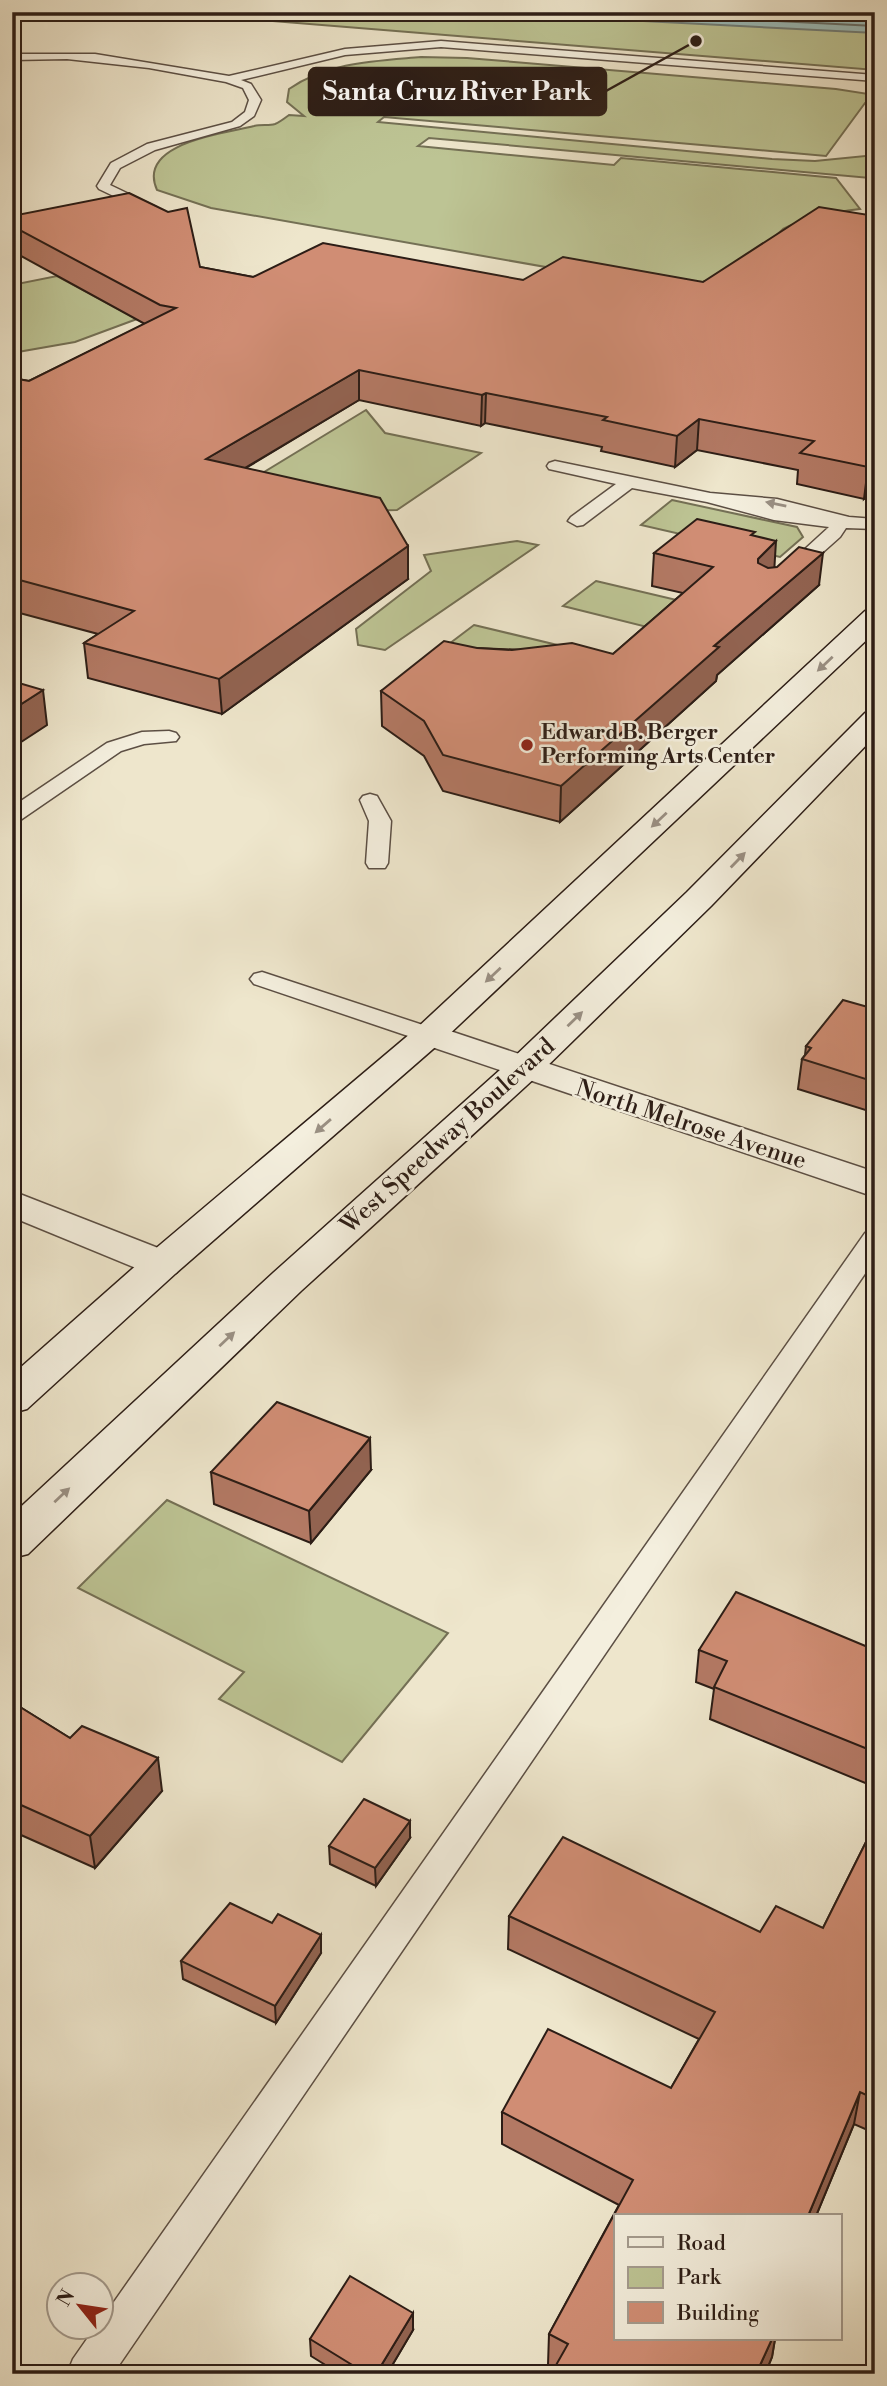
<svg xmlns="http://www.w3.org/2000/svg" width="887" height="2386" viewBox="0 0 887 2386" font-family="'Libre Bodoni',serif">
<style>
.green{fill:#bdc494;stroke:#747055;stroke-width:2}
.water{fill:#9bbebd;stroke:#6f7e7a;stroke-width:2}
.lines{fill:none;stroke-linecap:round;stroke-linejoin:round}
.shore{stroke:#646e6a;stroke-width:2}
.lane-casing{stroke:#5c4f44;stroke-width:3}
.street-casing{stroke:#5c4f44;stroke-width:3}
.secondary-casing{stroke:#2c1d16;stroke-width:3}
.lane{fill:#f4efde;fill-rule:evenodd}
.street{fill:#f4efde;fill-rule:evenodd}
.secondary{fill:#f4efde;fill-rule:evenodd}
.wall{fill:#b37964;stroke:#2c1d16;stroke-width:2}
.shaded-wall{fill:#926351;stroke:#2c1d16;stroke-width:2}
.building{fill:#d08d74;stroke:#2c1d16;stroke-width:2}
.oneway{fill:#9a9084}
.poi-dot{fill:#8f2418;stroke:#f4efde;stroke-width:2.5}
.labels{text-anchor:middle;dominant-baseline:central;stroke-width:5;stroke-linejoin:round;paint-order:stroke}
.far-poi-label{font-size:21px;font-weight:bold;fill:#2c1d16;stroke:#f4efde;text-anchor:start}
.street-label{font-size:24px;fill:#2c1d16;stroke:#f4efde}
.leader{fill:none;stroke:#2c1d16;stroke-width:2.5}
.callout-dot{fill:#2c1d16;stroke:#f4efde;stroke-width:2.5}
.callout{fill:#2c1d16;stroke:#2c1d16;stroke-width:2.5}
.callout-label{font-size:26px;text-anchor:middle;font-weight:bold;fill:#fff}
</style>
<rect width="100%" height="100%" fill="#eee6cc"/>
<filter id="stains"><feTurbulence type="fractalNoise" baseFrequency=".00286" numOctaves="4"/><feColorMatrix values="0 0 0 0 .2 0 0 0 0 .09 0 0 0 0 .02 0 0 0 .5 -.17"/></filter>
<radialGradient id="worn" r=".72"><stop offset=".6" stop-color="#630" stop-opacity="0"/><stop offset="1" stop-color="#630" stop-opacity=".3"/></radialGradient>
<g class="green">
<polygon points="161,12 875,12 875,70"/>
<path d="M421,57L467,58L836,89L875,95V105L865,103L826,156L384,117L378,122L772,159L815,161L875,155V170L870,178L429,138L418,146L614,165L621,158L836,178L860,209C834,212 806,217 783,229L710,296L211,208L157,190C136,143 223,134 254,126C261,124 269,126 275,124C280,122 285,118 289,115L304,116L287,102L289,89C328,62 376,61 421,57Z"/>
<polygon points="57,276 137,319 75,342 12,353 12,285"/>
<polygon points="366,410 385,433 481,453 397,510 362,511 246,483"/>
<polygon points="672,500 797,527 803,537 780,557 641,525"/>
<polygon points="517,541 538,545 385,650 358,645 356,629 431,571 424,555"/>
<polygon points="596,581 702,606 671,633 563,606"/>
<polygon points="474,625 570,648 424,663"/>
<polygon points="167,1500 448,1633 342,1762 219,1699 244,1672 78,1588"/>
</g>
<polygon class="water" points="470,12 875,12 875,33"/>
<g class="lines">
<g class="shore">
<polyline points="603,12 875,26"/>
<polyline points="777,12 875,17"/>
</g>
<defs>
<g id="lane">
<polygon points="441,41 875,75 875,81 441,47 345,55 241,80 251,84 261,100 254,116 240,126 155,150 120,168 110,185 156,207 156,213 151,214 99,189 97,186 111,163 147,144 232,122 245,112 249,100 243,88 226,82 149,68 67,59 12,60 12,54 95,54 229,76 345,49"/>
<polygon points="555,461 710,493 777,499 849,517 875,519 875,529 846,528 840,537 794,578 782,578 779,574 782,570 829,527 774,520 707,502 632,488 583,525 577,526 568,521 571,517 616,484 549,469 547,466 549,463"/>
<polygon points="169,731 176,733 179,737 176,741 144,744 121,751 19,821 12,823 12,807 107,743 142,732"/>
<polygon points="370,794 377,796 391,821 388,863 385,868 369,868 366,863 369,821 360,800 363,796"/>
<polygon points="262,972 438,1030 441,1035 438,1040 429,1042 420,1040 254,984 250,979 254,974"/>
<polygon points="875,1231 875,1259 113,2374 67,2374 73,2359 96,2326 102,2326 102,2319 865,1233"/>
</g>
<g id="street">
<polygon points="429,1024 875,1172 875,1197 417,1042 411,1035 417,1028"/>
<polygon points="12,1191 176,1255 182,1264 176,1273 162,1277 148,1273 12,1217"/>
</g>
<g id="secondary">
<polygon points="875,609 875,632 441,1042 176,1273 27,1409 12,1413 12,1375 148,1255 417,1028 865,611"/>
<polygon points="875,710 875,736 711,906 537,1076 301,1291 28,1554 12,1558 12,1515 273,1273 511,1060 687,892 865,713"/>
</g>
</defs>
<use href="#lane" class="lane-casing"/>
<use href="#street" class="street-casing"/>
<use href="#secondary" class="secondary-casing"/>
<use href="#lane" class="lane"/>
<use href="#street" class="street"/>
<use href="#secondary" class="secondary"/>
</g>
<g class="wall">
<polygon points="12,216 200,267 253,277 703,282 875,216 875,489 864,499 797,484 798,470 697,450 675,467 601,451 602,447 485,423 481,426 359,400 246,468 408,579 222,714 88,678 84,643 98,634 12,611 12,378 29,381 145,324 12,251"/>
<polygon points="755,536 774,567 819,585 717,675 716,681 560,822 443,791 424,756 382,726 381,691 477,648 613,654 683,593 652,586 654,553"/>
<polygon points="875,1009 875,1113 798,1089 802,1059 805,1055 806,1046"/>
<polygon points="371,1470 311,1543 214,1504 211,1472"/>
<polygon points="699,1650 875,1650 875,1787 710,1719 714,1689 696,1682"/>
<polygon points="12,1702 70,1738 162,1791 95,1868 12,1831"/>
<polygon points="875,1824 875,2126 872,2132 854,2124 816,2216 616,2216 616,2339 775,2339 772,2357 765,2374 551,2374 554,2369 548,2365 549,2334 619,2205 502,2144 502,2112 671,2088 699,2039 508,1949 509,1916 760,1932 823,1928"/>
<polygon points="410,1838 376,1886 330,1864 329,1846"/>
<polygon points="272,1923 321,1953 276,2023 183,1979 181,1961"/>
<polygon points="413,2330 387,2374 340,2374 311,2356 310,2339"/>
</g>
<g class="shaded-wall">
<polygon points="359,370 359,400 208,490 206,459"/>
<polygon points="486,393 485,423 481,426 482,395"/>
<polygon points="699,419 697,450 675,467 677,436"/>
<polygon points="875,461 875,489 864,499 868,467"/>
<polygon points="776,541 774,574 755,592 758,559"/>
<polygon points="408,546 408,579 222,714 219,679"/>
<polygon points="823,553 819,585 717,675 716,681 560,822 561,786 714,646"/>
<polygon points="43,690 47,725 12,748 12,710"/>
<polygon points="370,1438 371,1470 311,1543 309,1511"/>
<polygon points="158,1758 162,1791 95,1868 90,1836"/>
<polygon points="410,1821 410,1838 376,1886 375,1868"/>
<polygon points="321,1935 321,1953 276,2023 275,2006"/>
<polygon points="860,2092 854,2124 816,2216 808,2216"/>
<polygon points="875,2115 875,2126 872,2132"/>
<polygon points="413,2313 413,2330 387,2374 376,2374"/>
<polygon points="772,2339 775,2339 772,2357 765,2374 756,2374"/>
</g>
<g class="building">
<polygon points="129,193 168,212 187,208 200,267 253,277 323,243 523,280 563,257 703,282 819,207 875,216 875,461 868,467 800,453 814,441 699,419 677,436 603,420 607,417 486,393 482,395 359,370 206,459 380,498 408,546 219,679 84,643 134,611 12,578 12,378 29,381 176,308 160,305 12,226 12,216"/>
<polygon points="697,519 755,532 751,535 776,541 758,559 758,563 768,568 777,567 799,547 823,553 714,646 719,647 561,786 443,755 424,721 381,691 444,641 477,648 512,650 572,643 613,654 713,567 654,553"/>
<polygon points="12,681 43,690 12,710"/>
<polygon points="843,1000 875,1009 875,1082 802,1059 811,1048 806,1046"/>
<polygon points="277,1402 370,1438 309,1511 211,1472"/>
<polygon points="736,1592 875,1650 875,1752 714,1687 727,1661 699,1650"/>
<polygon points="12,1702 70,1738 82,1726 158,1758 90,1836 12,1801"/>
<polygon points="364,1799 410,1821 375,1868 329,1846"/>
<polygon points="875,1824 875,2099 860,2092 808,2216 616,2216 616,2339 772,2339 756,2374 551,2374 568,2344 549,2334 633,2180 502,2112 548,2029 671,2088 715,2012 509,1916 563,1837 760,1932 776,1906 823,1928"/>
<polygon points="230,1903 272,1923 278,1914 321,1935 275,2006 181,1961"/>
<polygon points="350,2276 413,2313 376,2374 367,2374 310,2339"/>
</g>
<defs><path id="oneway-solid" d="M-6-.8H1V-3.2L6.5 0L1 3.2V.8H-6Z" transform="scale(1.75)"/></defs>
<g class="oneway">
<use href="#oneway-solid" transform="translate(776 504) rotate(-169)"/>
<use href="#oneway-solid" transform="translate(825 664) rotate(137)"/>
<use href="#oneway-solid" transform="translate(659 820) rotate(137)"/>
<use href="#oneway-solid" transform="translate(738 860) rotate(-46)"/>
<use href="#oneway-solid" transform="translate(493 975) rotate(137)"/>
<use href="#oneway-solid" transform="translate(575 1019) rotate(-44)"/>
<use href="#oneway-solid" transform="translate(323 1126) rotate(139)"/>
<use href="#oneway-solid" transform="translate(227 1339) rotate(-43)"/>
<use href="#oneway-solid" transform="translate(62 1495) rotate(-43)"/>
</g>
<circle class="poi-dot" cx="527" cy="745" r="7"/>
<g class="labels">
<g class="far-poi-label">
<text x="541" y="733">Edward B. Berger<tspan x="541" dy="24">Performing Arts Center</tspan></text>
</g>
<g class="street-label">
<text transform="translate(691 1125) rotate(18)">North Melrose Avenue</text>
<text transform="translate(448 1136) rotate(-42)">West Speedway Boulevard</text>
</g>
</g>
<path class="leader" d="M696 41L606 91"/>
<circle class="callout-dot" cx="696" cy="41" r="7"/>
<rect class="callout" x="309" y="68" width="297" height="47" rx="7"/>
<g class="callout-label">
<text x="457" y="100">Santa Cruz River Park</text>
</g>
<rect width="887" height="2386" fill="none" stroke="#eee6cc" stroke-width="42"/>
<rect x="14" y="14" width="859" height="2358" fill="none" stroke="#2c1d16" stroke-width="3.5"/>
<rect x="21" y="21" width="845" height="2344" fill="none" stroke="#2c1d16" stroke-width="2"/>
<rect x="614" y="2214" width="228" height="126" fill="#f4efde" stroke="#a49b8e" stroke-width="2"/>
<rect x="628" y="2237" width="35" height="10" fill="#f4efde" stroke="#a49b8e" stroke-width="2"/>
<text x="677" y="2250" font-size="21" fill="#2c1d16">Road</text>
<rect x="628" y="2267" width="35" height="21" fill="#bdc494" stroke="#a49b8e" stroke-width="2"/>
<text x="677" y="2284" font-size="21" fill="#2c1d16">Park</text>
<rect x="628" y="2302" width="35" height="21" fill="#d08d74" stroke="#a49b8e" stroke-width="2"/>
<text x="677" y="2320" font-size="21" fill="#2c1d16">Building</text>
<g transform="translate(80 2306) rotate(300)"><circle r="33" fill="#f4efde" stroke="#a49b8e" stroke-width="2"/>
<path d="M0-5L12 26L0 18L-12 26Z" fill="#8f2418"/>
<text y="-10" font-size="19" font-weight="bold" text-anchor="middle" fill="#2c1d16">N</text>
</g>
<rect width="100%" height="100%" filter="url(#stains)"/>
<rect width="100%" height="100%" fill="url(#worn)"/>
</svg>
